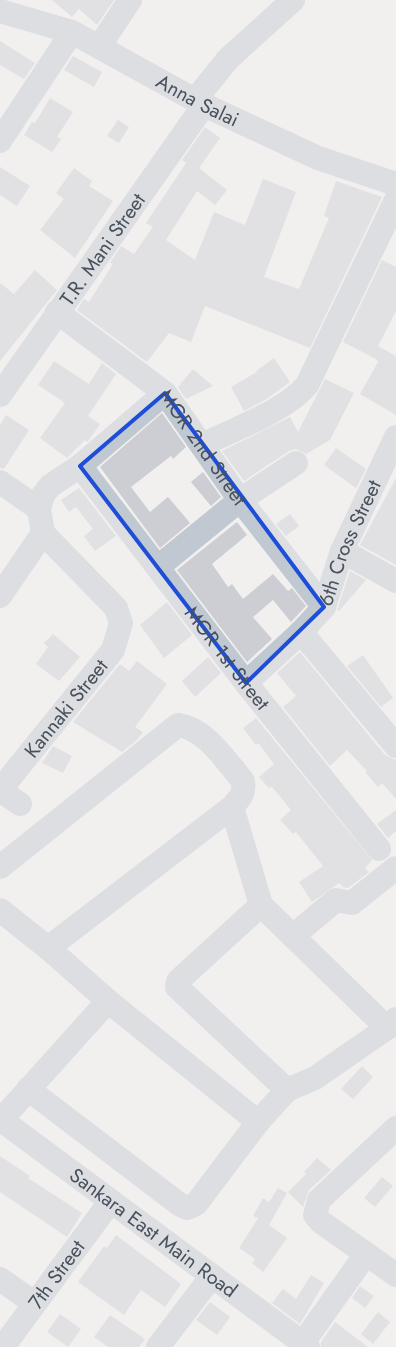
<svg xmlns="http://www.w3.org/2000/svg" width="396" height="1347" viewBox="0 0 396 1347" font-family="Jost,sans-serif">
<style>
.building{fill:#ccced4}
.lines{fill:none;stroke-linecap:round;stroke-linejoin:round}
.minor{stroke:#c0c8d1;stroke-width:24}
.marked{fill:none;stroke:#1d4ed8;stroke-width:4;stroke-linejoin:round}
.labels{text-anchor:middle;dominant-baseline:central;stroke-width:4.5;stroke-linejoin:round;paint-order:stroke}
.street-label{font-size:20px;fill:#48505c;stroke:#fff}
</style>
<rect width="100%" height="100%" fill="#f2f0ef"/>
<g class="building">
<polygon points="52,0 114,0 97,25 79,9 72,17"/>
<polygon points="0,41 35,63 24,79 0,65"/>
<polygon points="73,56 102,72 94,87 64,70"/>
<polygon points="50,98 73,112 57,137 61,139 52,152 24,135 32,122 35,123"/>
<polygon points="118,120 129,127 119,143 107,136"/>
<polygon points="205,127 220,138 199,168 227,190 215,205 197,191 166,240 195,260 214,212 245,225 263,179 296,192 264,277 299,289 329,218 324,216 336,181 382,197 310,348 205,306 191,342 169,333 147,362 77,310 84,299 89,302 113,264 110,263 121,246 134,254 153,227 146,223 186,163 182,160"/>
<polygon points="0,167 30,186 17,206 0,195"/>
<polygon points="74,168 92,181 89,186 113,201 75,258 40,230 64,199 56,193"/>
<polygon points="382,260 396,267 396,311 378,346 396,356 396,415 360,394 378,362 376,359 343,342"/>
<polygon points="35,270 57,290 0,361 0,283 14,294"/>
<polygon points="274,358 290,382 265,400 244,411 231,387 257,372 256,371"/>
<polygon points="54,361 89,384 102,363 116,374 88,416 100,424 90,439 87,442 85,440 67,458 40,438 65,403 38,385"/>
<polygon points="193,369 213,386 186,399 178,387"/>
<polygon points="325,379 354,393 330,440 306,454 296,449 289,451 244,481 222,451 290,417 298,432"/>
<polygon points="162,413 186,447 173,459 171,456 131,487 150,512 168,497 190,523 160,548 100,467"/>
<polygon points="6,415 29,430 4,469 0,468 0,425"/>
<polygon points="336,448 366,469 356,488 324,465"/>
<polygon points="203,472 221,497 211,506 191,482"/>
<polygon points="396,478 396,565 360,545"/>
<polygon points="79,488 116,536 95,551 84,536 93,529 76,507 69,512 61,500"/>
<polygon points="290,514 299,526 286,536 276,524"/>
<polygon points="237,522 247,535 212,564 228,587 232,584 243,599 273,574 288,591 292,588 306,606 291,622 273,600 253,617 272,639 247,662 177,570"/>
<polygon points="350,571 366,580 339,611 337,610"/>
<polygon points="167,602 192,635 164,658 140,625"/>
<polygon points="53,634 80,657 59,681 36,664 48,647 44,643"/>
<polygon points="300,652 385,755 396,760 396,799 382,783 378,787 365,772 367,771 347,750 330,766 283,707 296,696 277,673"/>
<polygon points="363,655 393,698 381,707 347,666"/>
<polygon points="208,657 221,673 195,697 182,681"/>
<polygon points="137,661 167,684 135,727 143,732 138,739 122,752 73,722 120,664 129,671"/>
<polygon points="256,718 372,860 365,868 369,872 348,888 343,887 339,883 312,902 299,882 323,866 296,832 293,834 280,820 291,810 272,787 269,788 259,777 274,764 258,743 256,745 243,728"/>
<polygon points="53,746 72,756 63,773 42,763"/>
<polygon points="396,810 396,831 388,838 377,824"/>
<polygon points="362,1066 373,1077 353,1099 341,1089"/>
<polygon points="0,1156 30,1176 28,1178 82,1213 67,1237 0,1192"/>
<polygon points="317,1158 331,1170 309,1190 303,1207 288,1192 306,1174 304,1172"/>
<polygon points="382,1177 393,1186 375,1207 364,1198"/>
<polygon points="278,1188 287,1193 269,1225 287,1238 263,1272 252,1263 255,1259 239,1248 258,1218 253,1216 263,1198 269,1202"/>
<polygon points="116,1235 181,1284 165,1307 141,1290 124,1315 78,1282 104,1246 107,1248"/>
<polygon points="311,1275 324,1283 300,1324 272,1303 283,1289 296,1299"/>
<polygon points="360,1286 374,1296 365,1308 352,1298"/>
<polygon points="210,1302 230,1317 217,1335 196,1320"/>
<polygon points="378,1312 390,1322 373,1344 361,1334"/>
<polygon points="60,1314 81,1329 68,1347 47,1332"/>
<polygon points="110,1315 145,1339 139,1347 108,1347 94,1337"/>
<polygon points="335,1322 368,1347 321,1347 321,1342"/>
</g>
<g class="lines">
<g class="minor">
<path id="s1" d="M0,11L72,32L204,105L318,158L396,184"/>
<polyline points="99,47 130,0"/>
<polyline points="195,100 228,59 293,0"/>
<polyline points="0,141 72,32"/>
<path id="s2" d="M57,312L165,393L240,500L324,607"/>
<path id="s3" d="M0,395L204,105"/>
<path d="M202,445C234,429 284,412 307,385L396,200"/>
<path id="s4" d="M80,466L246,683L379,849"/>
<polyline points="0,482 39,509"/>
<polyline points="342,551 396,581"/>
<polyline points="158,567 240,500 296,463"/>
<polyline points="0,596 43,533"/>
<polyline points="301,632 396,746"/>
<path id="s5" d="M246,683L301,632L324,607L342,551L396,437"/>
<path id="s6" d="M0,790L113,650L121,623L116,608L43,533L39,509L43,495L50,486L80,466L165,393"/>
<polyline points="0,790 20,804"/>
<polyline points="232,807 261,905 387,1028"/>
<path d="M0,867L178,725C205,728 226,761 243,781C245,793 240,798 232,807L48,948"/>
<polyline points="261,905 178,981 177,987 287,1090"/>
<polyline points="0,910 48,948 108,1001 258,1122"/>
<polyline points="293,936 336,900 352,903 396,868"/>
<polyline points="28,1089 179,1204 187,1208 196,1204 258,1122 287,1090 315,1078 387,1028 396,1019"/>
<path id="s7" d="M0,1119L308,1347"/>
<polyline points="1,1120 108,1001"/>
<polyline points="396,1128 319,1200 315,1215 321,1222 396,1275"/>
<polyline points="0,1279 34,1303"/>
<path id="s8" d="M3,1347L110,1202"/>
<polyline points="158,1347 212,1276"/>
<polyline points="300,1347 366,1254"/>
</g>
</g>
<path d="M0 0H396V1347H0ZM165,393L324,607L246,683L80,466Z" fill="#f2f0ef" fill-opacity=".55" fill-rule="evenodd"/>
<path class="marked" d="M165,393L324,607L246,683L80,466Z"/>
<g class="labels">
<g class="street-label">
<text stroke="none"><textPath href="#s1" startOffset="218">Anna Salai</textPath></text>
<text stroke="none"><textPath href="#s3" startOffset="178">T.R. Mani Street</textPath></text>
<text stroke="none"><textPath href="#s2" startOffset="201">MGR 2nd Street</textPath></text>
<text stroke="none"><textPath href="#s5" startOffset="178">6th Cross Street</textPath></text>
<text stroke="none"><textPath href="#s4" startOffset="242">MGR 1st Street</textPath></text>
<text stroke="none"><textPath href="#s6" startOffset="105">Kannaki Street</textPath></text>
<text stroke="none"><textPath href="#s7" startOffset="191">Sankara East Main Road</textPath></text>
<text stroke="none"><textPath href="#s8" startOffset="90">7th Street</textPath></text>
</g>
</g>
</svg>
